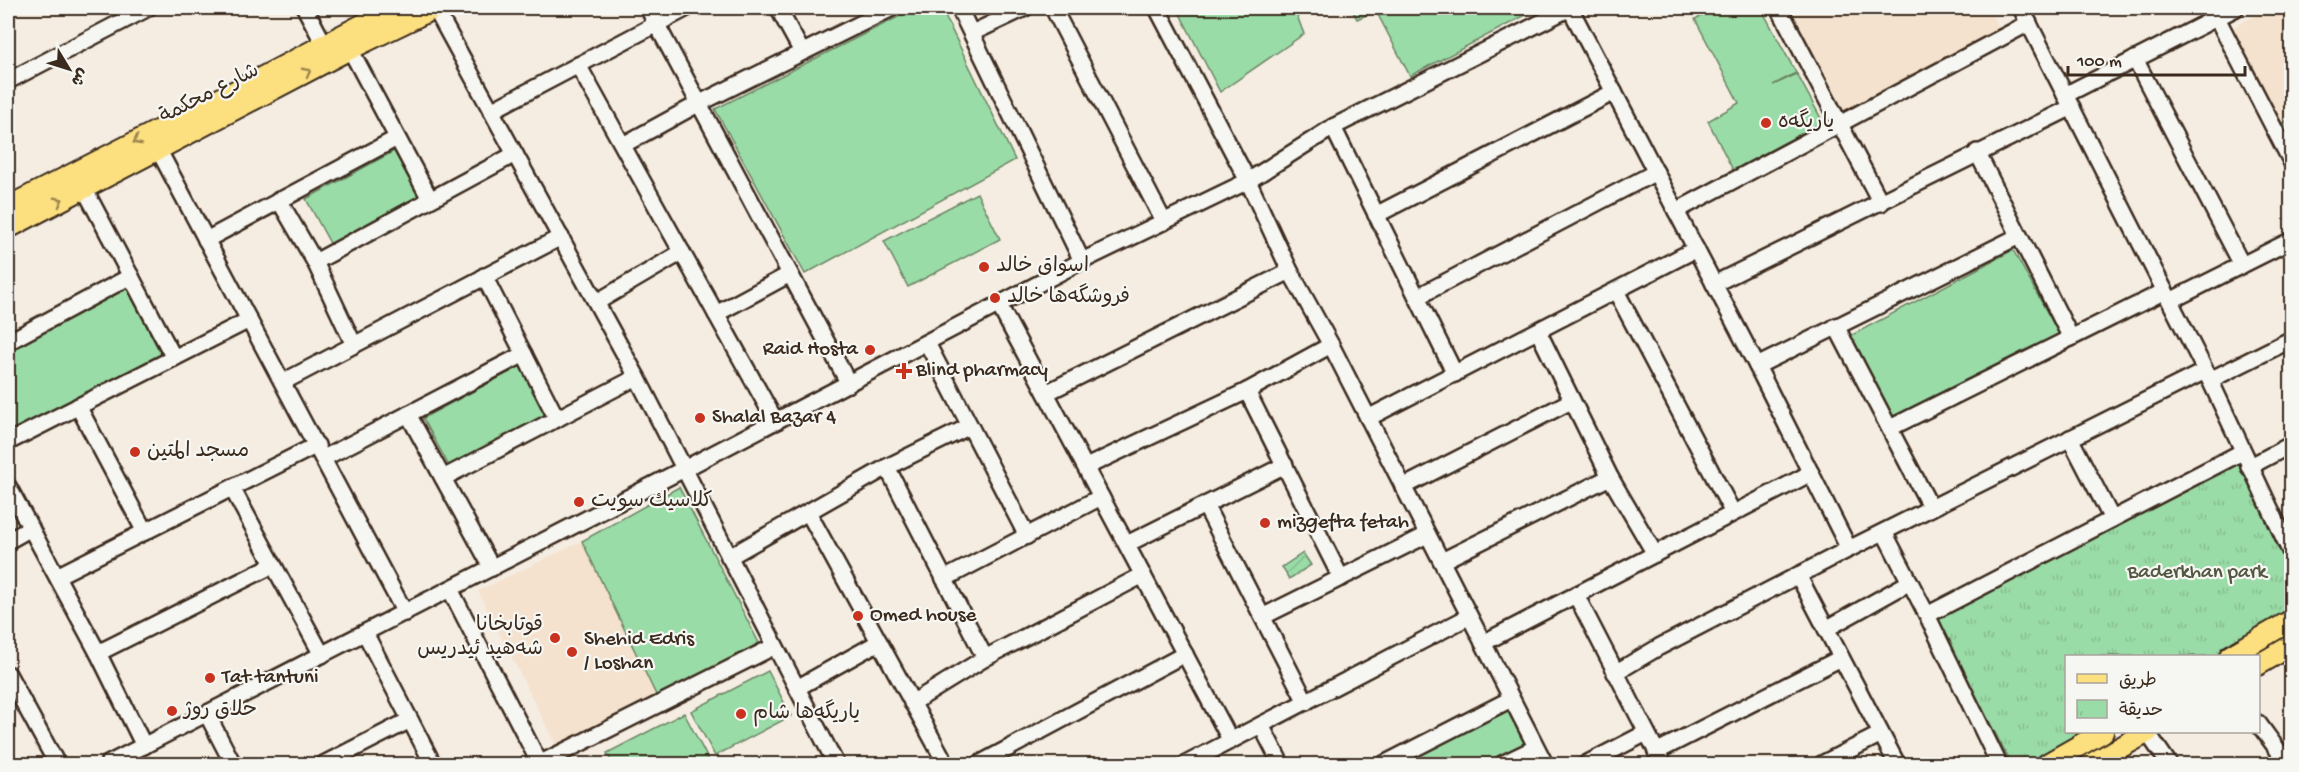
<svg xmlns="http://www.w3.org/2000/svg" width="2299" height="772" viewBox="0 0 2299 772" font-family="'Gochi Hand','Playpen Sans Arabic',sans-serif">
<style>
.built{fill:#f4e2ce}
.grass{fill:#9adca7;stroke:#6a8362;stroke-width:1.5}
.park{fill:url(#park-tufts);stroke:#6a8362;stroke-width:1.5}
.garden{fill:url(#garden-furrows);stroke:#6a8362;stroke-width:1.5}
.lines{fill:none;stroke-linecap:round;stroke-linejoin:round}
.minor-casing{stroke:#3b2a1e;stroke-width:20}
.major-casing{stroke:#3b2a1e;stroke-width:24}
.minor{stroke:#f6f6f2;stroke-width:15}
.major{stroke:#fce080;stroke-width:20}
.oneway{stroke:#9c854f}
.poi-dot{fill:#c8321e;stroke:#f6f6f2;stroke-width:2}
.labels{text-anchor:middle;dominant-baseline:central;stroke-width:4.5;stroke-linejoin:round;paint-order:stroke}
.street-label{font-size:21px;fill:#3b2a1e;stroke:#f6f6f2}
.poi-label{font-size:21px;fill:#3b2a1e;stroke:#f6f6f2;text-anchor:start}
.park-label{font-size:21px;fill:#535640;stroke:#f6f6f2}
</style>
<defs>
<pattern id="park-tufts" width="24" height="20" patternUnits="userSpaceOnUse" patternTransform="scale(1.5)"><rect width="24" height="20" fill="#9adca7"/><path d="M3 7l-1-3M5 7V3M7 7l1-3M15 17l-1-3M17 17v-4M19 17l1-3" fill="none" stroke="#86bd8f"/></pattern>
<pattern id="garden-furrows" width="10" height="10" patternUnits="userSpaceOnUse" patternTransform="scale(1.5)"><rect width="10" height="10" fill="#9adca7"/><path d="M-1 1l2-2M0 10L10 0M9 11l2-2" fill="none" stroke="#86bd8f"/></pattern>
</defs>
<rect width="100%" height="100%" fill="#f5ede2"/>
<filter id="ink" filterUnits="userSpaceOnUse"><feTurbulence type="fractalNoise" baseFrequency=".0167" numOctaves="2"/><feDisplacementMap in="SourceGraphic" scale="12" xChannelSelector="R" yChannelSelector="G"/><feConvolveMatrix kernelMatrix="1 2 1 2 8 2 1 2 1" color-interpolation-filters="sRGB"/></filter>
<g filter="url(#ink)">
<g class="built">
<polygon points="1786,8 1988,8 2002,33 1842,116"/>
<polygon points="2271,8 2291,8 2291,116 2281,122 2233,27"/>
<polygon points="582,541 658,699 556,745 478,591"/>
</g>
<g class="grass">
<polygon points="916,8 941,8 1015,160 805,274 715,109"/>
<polygon points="1177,8 1294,8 1304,34 1220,92"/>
<polygon points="1351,8 1539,8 1410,76 1376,11 1357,19"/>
<polygon points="1717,8 1761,8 1796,73 1773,85 1797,74 1824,124 1734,172 1708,121 1739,103 1695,19"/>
<polygon points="2291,118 2291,145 2281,124"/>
<polygon points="407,144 432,190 331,245 306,199"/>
<polygon points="977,193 1000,239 908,287 884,241"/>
<polygon points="2013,250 2059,334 1893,418 1850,336"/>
<polygon points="127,288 161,354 8,434 8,351"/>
<polygon points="521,366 547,414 449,466 423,418"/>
<polygon points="679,487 759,643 658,699 582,541"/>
<polygon points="768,671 791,716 715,756 691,711"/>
<polygon points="1508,708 1527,746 1491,764 1398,764"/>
<polygon points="684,713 708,759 697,764 613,764 607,753"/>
</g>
<polygon class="park" points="2239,459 2291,572 2291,612 2216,656 2066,656 2066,732 2088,732 2032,764 2011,764 1936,617"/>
<polygon class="garden" points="1303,553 1311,565 1289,579 1282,567"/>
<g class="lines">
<defs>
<g id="minor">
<polyline points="305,8 324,44"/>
<polyline points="435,8 637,377 836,764"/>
<polyline points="648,8 849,384"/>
<polyline points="778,8 802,52"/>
<polyline points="959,8 1082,261"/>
<polyline points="1053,8 1164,222"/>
<polyline points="1157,8 1248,181 1290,271 1331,345 1545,764"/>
<polyline points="1570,8 1757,366 1849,549"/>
<polyline points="1779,8 1881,203"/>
<polyline points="2021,8 2210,380 2292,555"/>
<polyline points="2217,18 2292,163"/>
<polyline points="972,33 1025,8"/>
<polyline points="350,49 430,199"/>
<polyline points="2135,59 2242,265"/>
<polyline points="578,65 776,422"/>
<polyline points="8,81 148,8"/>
<polyline points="2065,95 2236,8"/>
<polyline points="491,111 687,8"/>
<polyline points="1333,127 1455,374"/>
<polyline points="623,145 698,104 892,8"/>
<polyline points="158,149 405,613"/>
<polyline points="1977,152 2071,338"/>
<polyline points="84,188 174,358"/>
<polyline points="279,200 315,262 354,345"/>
<polyline points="1676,211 2029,23"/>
<polyline points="1376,215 1614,92"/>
<polyline points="206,240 397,138"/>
<polyline points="315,262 515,154"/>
<polyline points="484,276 557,419"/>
<polyline points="1714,284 2072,107"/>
<polyline points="1616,291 1733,513"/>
<polyline points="1417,297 1656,172"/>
<polyline points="2170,301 2292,240"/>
<polyline points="597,302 682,252"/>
<polyline points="999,305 1231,741"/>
<polyline points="716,314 790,274"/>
<polyline points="1836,326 1931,508"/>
<polyline points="1538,331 1610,477 1655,554"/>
<polyline points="8,342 131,276"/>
<polyline points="927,343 1027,536"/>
<polyline points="1757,366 2019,236"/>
<polyline points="2210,380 2292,339"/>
<polyline points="283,382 561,237"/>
<polyline points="1247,391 1341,578"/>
<polyline points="1046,393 1290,271"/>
<polyline points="78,406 145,532"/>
<polyline points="408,414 492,568"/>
<polyline points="1368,418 1696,249"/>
<polyline points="1890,428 2165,291"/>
<polyline points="2070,438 2112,519"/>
<polyline points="8,442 249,320"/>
<polyline points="324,458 524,354"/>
<polyline points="887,467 985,658"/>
<polyline points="1086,467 1247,391 1331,345"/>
<polyline points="2249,467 2292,444"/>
<polyline points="443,478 637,377"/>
<polyline points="8,486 98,653 144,746"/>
<polyline points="1403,487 1571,401"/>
<polyline points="232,488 322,655"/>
<polyline points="1205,505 1306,702"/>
<polyline points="808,512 946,764"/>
<polyline points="1884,532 1927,615 1999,764"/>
<polyline points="8,541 31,528"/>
<polyline points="1127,544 1285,465"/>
<polyline points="729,557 887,467 970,426"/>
<polyline points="1442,561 1610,477"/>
<polyline points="1798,575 1897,764"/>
<polyline points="57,576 317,445"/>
<polyline points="944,579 1101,497"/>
<polyline points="450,589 540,764"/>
<polyline points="1576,595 1663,764"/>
<polyline points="1927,615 2242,452"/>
<polyline points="1264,616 1427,535"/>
<polyline points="1826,629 1910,582"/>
<polyline points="365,633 433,764"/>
<polyline points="1483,643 1811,473"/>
<polyline points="98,653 273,565"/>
<polyline points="1615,673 1659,647 1849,549 2205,371"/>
<polyline points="8,674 57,764"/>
<polyline points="797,688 879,642"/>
<polyline points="912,703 985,658 1143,575"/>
<polyline points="207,714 233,764"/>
<polyline points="2258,723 2288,764"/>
<polyline points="1261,725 1281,764"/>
<polyline points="2147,732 2169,764"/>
<polyline points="1656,752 1841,658"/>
<polyline points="108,764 684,469 1082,261 1248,181 1333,127 1570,8"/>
<polyline points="324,764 410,720"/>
<polyline points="539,764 775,646"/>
<polyline points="979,764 1185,654"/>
<polyline points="1186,764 1468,617"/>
<polyline points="1384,764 1511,699"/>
<polyline points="1502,764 1535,748"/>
<polyline points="1586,764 1646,733"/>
<polyline points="1822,764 1881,734"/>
</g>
<g id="major">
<polyline points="8,207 259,79 394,8"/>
<polyline points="8,228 350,49 435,8"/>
<polyline points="2230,656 2292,620"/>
<polyline points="2258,665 2292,645"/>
<polyline points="2047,764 2103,732"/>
<polyline points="2091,764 2148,732"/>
</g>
</defs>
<use href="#minor" class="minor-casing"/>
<use href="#major" class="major-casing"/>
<use href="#minor" class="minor"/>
<use href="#major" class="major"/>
</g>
<defs><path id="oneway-chevron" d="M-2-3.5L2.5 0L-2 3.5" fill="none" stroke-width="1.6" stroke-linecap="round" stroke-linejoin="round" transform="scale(1.5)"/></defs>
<g class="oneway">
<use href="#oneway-chevron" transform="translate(307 72) rotate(-28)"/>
<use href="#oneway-chevron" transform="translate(137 141) rotate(153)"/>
<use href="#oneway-chevron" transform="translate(59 201) rotate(-28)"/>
</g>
</g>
<g class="poi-dot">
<circle cx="1766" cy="123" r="6"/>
<circle cx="984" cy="267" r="6"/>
<circle cx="995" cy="298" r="6"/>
<circle cx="870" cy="350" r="6"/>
<path d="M901 362h6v6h6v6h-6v6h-6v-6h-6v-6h6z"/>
<circle cx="700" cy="418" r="6"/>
<circle cx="135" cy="452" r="6"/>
<circle cx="579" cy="502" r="6"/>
<circle cx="1265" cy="523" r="6"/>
<circle cx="858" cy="616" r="6"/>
<circle cx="555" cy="638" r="6"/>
<circle cx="572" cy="652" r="6"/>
<circle cx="210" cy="678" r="6"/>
<circle cx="172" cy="711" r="6"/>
<circle cx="741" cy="714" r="6"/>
</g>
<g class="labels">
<g class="street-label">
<text transform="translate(210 95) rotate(-27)">شارع محكمة</text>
</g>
<g class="poi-label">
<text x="1778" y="123">یاریگه‌ه</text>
<text x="996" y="267">اسواق خالد</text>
<text x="1007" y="298">فروشگەها خالد</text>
<text x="858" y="350" text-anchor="end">Raid Hosta</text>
<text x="916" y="371">Blind pharmacy</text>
<text x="712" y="418">Shalal Bazar 4</text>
<text x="147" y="452">مسجد المتين</text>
<text x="591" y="502">كلاسيك سويت</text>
<text x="1277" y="523">mizgefta fetah</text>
<text x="870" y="616">Omed house</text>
<text x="543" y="626" text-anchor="end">قوتابخانا<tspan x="543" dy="24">شەهید ئیدریس</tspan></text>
<text x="584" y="640">Shehid Edris<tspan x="584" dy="24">/ Loshan</tspan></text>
<text x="222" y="678">Tat tantuni</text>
<text x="184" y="711">حلاق روژ</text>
<text x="753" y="714">ياريگه‌ها شام</text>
</g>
<g class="park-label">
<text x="2197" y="573">Baderkhan park</text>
</g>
</g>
<rect width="2299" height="772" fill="none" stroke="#f6f6f2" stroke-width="30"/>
<rect x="15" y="15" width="2269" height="742" fill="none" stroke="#3b2a1e" stroke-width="2" filter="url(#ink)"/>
<rect x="2065" y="655" width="195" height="78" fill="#f6f6f2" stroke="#aba49d" stroke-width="1.5"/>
<rect x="2077" y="674" width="30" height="9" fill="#fce080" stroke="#aba49d" stroke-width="1.5"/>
<text x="2119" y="685" font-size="18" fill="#3b2a1e">طريق</text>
<rect x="2077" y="700" width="30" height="18" fill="url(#park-tufts)" stroke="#aba49d" stroke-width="1.5"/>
<text x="2119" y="715" font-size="18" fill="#3b2a1e">حديقة</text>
<g transform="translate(69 69) rotate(128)" stroke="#f6f6f2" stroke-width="4.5" paint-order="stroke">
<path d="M0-4.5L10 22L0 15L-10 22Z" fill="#3b2a1e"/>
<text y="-9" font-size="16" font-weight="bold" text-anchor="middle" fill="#3b2a1e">ش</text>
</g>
<path d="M2068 66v9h177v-9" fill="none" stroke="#3b2a1e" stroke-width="3"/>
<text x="2077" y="66" font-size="18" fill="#3b2a1e" stroke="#f6f6f2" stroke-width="4.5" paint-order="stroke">100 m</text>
</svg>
